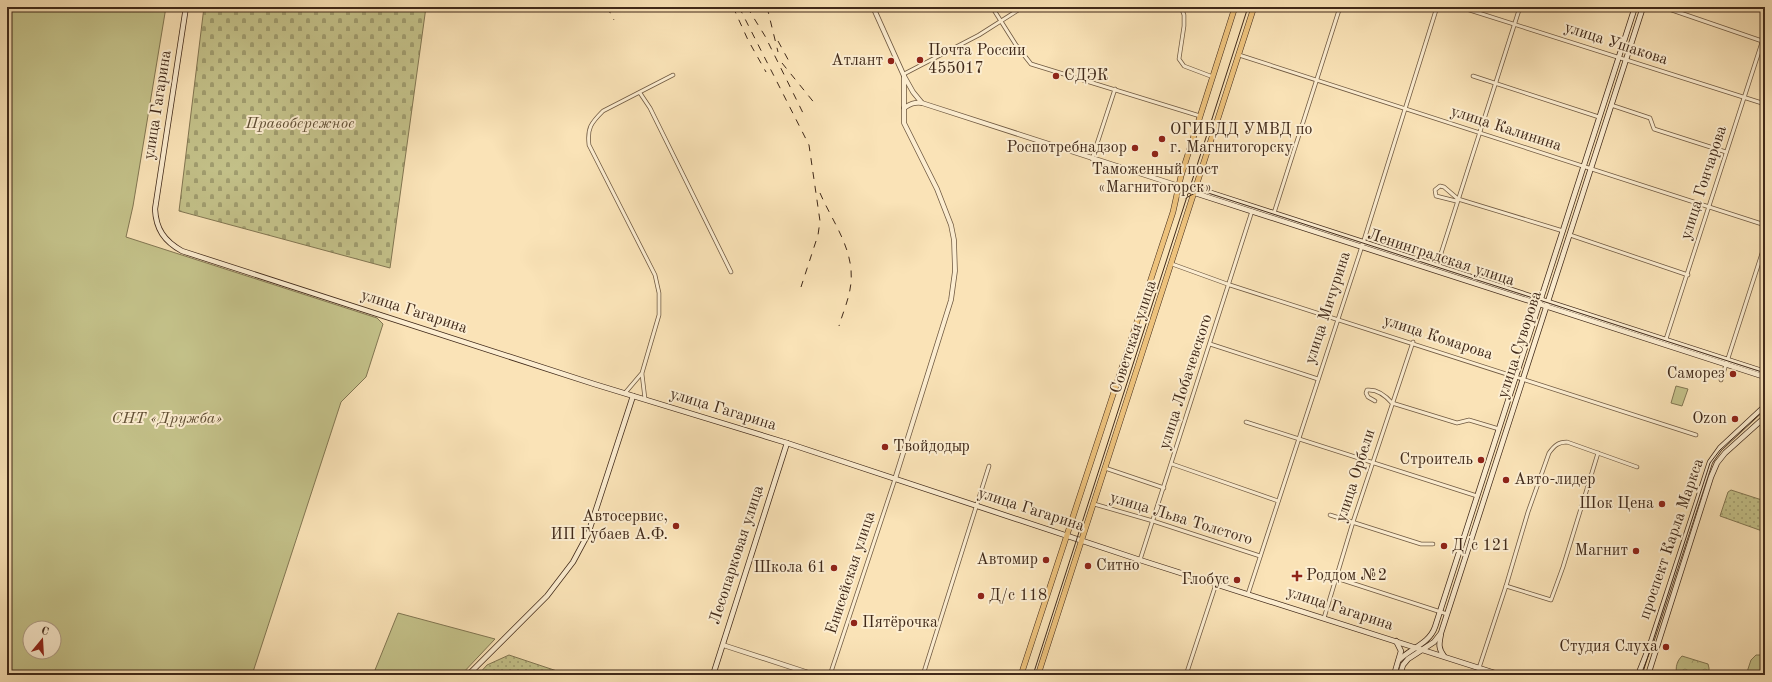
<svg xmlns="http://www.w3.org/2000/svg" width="1772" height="682" viewBox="0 0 1772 682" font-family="'Old Standard TT',serif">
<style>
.grass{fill:url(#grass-dots);stroke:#827652}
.forest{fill:url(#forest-crowns);stroke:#827652}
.cemetery{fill:url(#cemetery-stones);stroke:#827652}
.garden{fill:#c4c28a;stroke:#827652;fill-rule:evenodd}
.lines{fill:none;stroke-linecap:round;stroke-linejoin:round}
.minor-casing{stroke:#6e5840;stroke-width:4.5}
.tertiary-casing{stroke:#6e5840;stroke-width:5.5}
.secondary-casing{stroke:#402919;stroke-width:6}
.primary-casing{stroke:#402919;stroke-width:6}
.minor{stroke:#fcedd0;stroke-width:3}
.tertiary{stroke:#fcedd0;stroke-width:4}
.secondary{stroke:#fcedd0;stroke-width:4.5}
.primary{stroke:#edc27c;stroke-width:5}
.tram{stroke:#402919;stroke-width:1}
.rail{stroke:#402919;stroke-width:1;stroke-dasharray:7 7;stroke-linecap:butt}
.poi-dot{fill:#8f2418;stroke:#fcedd0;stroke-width:1.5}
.labels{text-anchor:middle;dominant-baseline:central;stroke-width:4;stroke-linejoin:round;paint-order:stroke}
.street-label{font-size:16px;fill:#402919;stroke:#fcedd0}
.poi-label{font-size:16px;fill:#402919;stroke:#fcedd0;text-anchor:end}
.park-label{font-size:16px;font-style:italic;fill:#614f35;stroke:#fcedd0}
</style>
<defs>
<pattern id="grass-dots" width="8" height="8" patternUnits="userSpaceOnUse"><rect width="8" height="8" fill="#c4c28a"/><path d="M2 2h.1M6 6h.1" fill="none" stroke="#a19e70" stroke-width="1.8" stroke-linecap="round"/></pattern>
<pattern id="forest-crowns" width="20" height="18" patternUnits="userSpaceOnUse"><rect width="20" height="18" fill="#c4c28a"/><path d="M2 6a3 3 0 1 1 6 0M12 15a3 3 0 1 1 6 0" fill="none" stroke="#a19e70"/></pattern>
<pattern id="cemetery-stones" width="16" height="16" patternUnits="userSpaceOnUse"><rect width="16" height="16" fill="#c4c28a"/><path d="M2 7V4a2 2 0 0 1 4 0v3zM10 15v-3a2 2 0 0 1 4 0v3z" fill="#a19e70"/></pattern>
</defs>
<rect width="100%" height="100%" fill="#fae3b7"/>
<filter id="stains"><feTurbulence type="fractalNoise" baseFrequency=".005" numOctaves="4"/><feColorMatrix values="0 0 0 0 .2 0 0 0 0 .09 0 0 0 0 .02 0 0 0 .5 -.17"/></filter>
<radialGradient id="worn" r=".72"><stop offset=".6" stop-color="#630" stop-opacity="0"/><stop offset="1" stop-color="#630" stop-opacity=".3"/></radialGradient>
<g class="grass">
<polygon points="1731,490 1765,501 1765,532 1720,516 1728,492"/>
<polygon points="509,655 560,672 558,675 478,675 487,665"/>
</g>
<path class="forest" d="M1682,656L1708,664L1709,668V675H1677C1675,667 1677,661 1682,656Z"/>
<polygon class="cemetery" points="204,7 426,7 390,268 179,211"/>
<g class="garden">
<path d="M7,7H166L133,206L126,237L377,318L383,324L366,377L341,402L252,675H7ZM30,628H54V652H30Z"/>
<polygon points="1676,386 1688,389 1682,406 1671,403"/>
<polygon points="398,613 495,639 461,675 373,675"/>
<polygon points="1756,655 1765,655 1765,675 1746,675 1751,660"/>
</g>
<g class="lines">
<defs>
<g id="minor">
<polyline points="992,7 1016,45 1031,64 1200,116"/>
<polyline points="1181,7 1184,15 1184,26 1179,59 1184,66 1213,77"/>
<polyline points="1460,7 1765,104"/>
<polyline points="1663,7 1762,41"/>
<polyline points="1239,55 1765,225"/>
<polyline points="904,74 979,35 1023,7"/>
<polyline points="1473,76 1599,117"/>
<polyline points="640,93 650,108 731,272"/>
<polyline points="1611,105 1650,118 1654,129 1726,152"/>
<polyline points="1092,159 1115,89"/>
<polyline points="1458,199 1456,201 1436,196 1435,190 1440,186 1444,187 1458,199 1563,231"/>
<polyline points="1274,213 1340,7"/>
<polyline points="1570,235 1688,275"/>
<polyline points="1172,264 1230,285 1696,435"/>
<polyline points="1437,266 1520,7"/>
<polyline points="1666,339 1765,33"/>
<polyline points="1210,344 1318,379"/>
<polyline points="642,374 645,399"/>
<polyline points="1721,380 1765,244"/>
<path d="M625,393L642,373L659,315V293L655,275L589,145C587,128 591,123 603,111L673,75"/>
<path d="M1375,401L1368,397L1366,393L1367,390C1377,389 1386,396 1392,403L1457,423L1469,420L1499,429"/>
<polyline points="1246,422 1477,496"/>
<polyline points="1172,464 1278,501"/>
<polyline points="1105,468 1164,488"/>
<polyline points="1094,504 1153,521 1260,556"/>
<polyline points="1330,515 1421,544 1433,544"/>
<polyline points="1140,560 1252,211"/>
<polyline points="1336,578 1447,614"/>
<path d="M1506,586L1528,512L1549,453C1554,446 1558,442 1567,442L1637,467"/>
<polyline points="1248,594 1364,240 1437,7"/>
<polyline points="1324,618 1353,522 1413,342"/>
<polyline points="1479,668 1506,586 1551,600 1563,567 1598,453"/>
<polyline points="830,675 895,479"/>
<polyline points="923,675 989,466"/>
<polyline points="1186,675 1216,584"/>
</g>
<g id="tertiary">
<polyline points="873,7 904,76 913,92 922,103 1179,186"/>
<path d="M904,108C910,104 914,102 922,103"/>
<polyline points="895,479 951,300 955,271 954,240 951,225 937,189 904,123 904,76"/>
<polyline points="723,645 815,675"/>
</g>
<g id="secondary">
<path d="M186,7L155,209C156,229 164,241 182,251L594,384L787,443L1140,560L1501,675"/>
<polyline points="1179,186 1195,193 1765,377"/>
<polyline points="1184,187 1199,189 1765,372"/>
<path d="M1441,634C1439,644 1438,648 1444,656"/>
<path d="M1399,660C1411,648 1429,644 1435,627L1635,7"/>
<polyline points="468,675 547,596 573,562 588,534 633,396"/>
<polyline points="713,675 787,443"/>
<polyline points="1394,675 1401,651 1396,641"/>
<polyline points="1400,675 1403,665 1408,659 1434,642 1441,633 1643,7"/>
<polyline points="1638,675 1651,642 1710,462 1720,448 1765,406"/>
<polyline points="1648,675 1711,477 1717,463 1725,453 1765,417"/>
</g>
<g id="primary">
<polyline points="1021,675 1173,212 1181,176 1235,7"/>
<polyline points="1038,675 1254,7"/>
</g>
</defs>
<use href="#minor" class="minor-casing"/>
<use href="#tertiary" class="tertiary-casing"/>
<use href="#secondary" class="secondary-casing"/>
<use href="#primary" class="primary-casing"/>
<use href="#minor" class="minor"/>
<use href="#tertiary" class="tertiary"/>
<use href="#secondary" class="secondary"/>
<use href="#primary" class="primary"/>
<g class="tram">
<polyline points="1186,198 1195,193 1205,192 1765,373"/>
<polyline points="1033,675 1248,7"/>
<polyline points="1642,675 1710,463 1720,450 1765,409"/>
</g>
<g class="rail">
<polyline points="607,7 614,20"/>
<polyline points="733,7 748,40 766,72"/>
<polyline points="739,7 809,145 820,221 818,235 801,287"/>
<polyline points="747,7 765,36 805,117"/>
<polyline points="767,7 778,52"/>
<polyline points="778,41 791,65"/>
<polyline points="782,63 816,105"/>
<path d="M820,193C832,221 854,249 851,282C850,297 843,312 839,326"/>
</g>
</g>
<g class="poi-dot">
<circle cx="920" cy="60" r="4"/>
<circle cx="891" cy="61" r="4"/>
<circle cx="1056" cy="76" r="4"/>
<circle cx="1162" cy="139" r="4"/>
<circle cx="1135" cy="148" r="4"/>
<circle cx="1155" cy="154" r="4"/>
<circle cx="1733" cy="374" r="4"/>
<circle cx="1735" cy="419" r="4"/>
<circle cx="885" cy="447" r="4"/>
<circle cx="1481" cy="460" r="4"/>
<circle cx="1506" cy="480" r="4"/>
<circle cx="1662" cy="504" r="4"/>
<circle cx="676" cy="526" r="4"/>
<circle cx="1444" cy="546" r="4"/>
<circle cx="1636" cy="551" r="4"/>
<circle cx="1046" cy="560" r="4"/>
<circle cx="1088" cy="566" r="4"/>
<circle cx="834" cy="568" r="4"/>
<path d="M1295 570h4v4h4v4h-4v4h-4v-4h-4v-4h4z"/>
<circle cx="1237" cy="580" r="4"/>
<circle cx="981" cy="596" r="4"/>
<circle cx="854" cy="623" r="4"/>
<circle cx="1666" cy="647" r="4"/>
</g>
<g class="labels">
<g class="street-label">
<text transform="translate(1616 44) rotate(18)">улица Ушакова</text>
<text transform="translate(158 105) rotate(-81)">улица Гагарина</text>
<text transform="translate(1506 129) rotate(18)">улица Калинина</text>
<text transform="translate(1704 183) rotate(-72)">улица Гончарова</text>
<text transform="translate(1441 258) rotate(18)">Ленинградская улица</text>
<text transform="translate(1328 308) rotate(-72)">улица Мичурина</text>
<text transform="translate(414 312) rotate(18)">улица Гагарина</text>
<text transform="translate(1134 337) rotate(-72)">Советская улица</text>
<text transform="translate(1438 338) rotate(18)">улица Комарова</text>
<text transform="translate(1520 345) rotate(-72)">улица Суворова</text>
<text transform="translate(1186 382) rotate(-72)">улица Лобачевского</text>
<text transform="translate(723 410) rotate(17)">улица Гагарина</text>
<text transform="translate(1356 476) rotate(-72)">улица Орбели</text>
<text transform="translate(1031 510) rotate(18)">улица Гагарина</text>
<text transform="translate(1181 519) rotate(17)">улица Льва Толстого</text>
<text transform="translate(1672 539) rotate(-71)">проспект Карла Маркса</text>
<text transform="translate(737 555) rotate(-72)">Лесопарковая улица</text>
<text transform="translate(851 573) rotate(-72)">Енисейская улица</text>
<text transform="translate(1340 609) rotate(18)">улица Гагарина</text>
</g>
<g class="poi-label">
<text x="928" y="51" text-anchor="start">Почта России<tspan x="928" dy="18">455017</tspan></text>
<text x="883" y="61">Атлант</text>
<text x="1064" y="76" text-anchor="start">СДЭК</text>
<text x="1170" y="130" text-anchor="start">ОГИБДД УМВД по<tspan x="1170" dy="18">г. Магнитогорску</tspan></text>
<text x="1127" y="148">Роспотребнадзор</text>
<text x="1155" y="170" text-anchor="middle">Таможенный пост<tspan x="1155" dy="18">«Магнитогорск»</tspan></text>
<text x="1725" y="374">Саморез</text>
<text x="1727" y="419">Ozon</text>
<text x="893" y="447" text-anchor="start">Твойдодыр</text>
<text x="1473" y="460">Строитель</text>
<text x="1514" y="480" text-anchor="start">Авто-лидер</text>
<text x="1654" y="504">Шок Цена</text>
<text x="668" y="517">Автосервис,<tspan x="668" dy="18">ИП Губаев А.Ф.</tspan></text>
<text x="1452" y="546" text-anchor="start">Д/с 121</text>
<text x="1628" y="551">Магнит</text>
<text x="1038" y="560">Автомир</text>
<text x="1096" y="566" text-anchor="start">Ситно</text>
<text x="826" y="568">Школа 61</text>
<text x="1306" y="576" text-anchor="start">Роддом №2</text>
<text x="1229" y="580">Глобус</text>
<text x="989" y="596" text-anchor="start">Д/с 118</text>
<text x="862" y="623" text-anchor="start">Пятёрочка</text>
<text x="1658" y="647">Студия Слуха</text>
</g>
<g class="park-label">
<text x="300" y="124">Правобережное</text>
<text x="167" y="419">СНТ «Дружба»</text>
</g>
</g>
<rect width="1772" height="682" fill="none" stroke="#fae3b7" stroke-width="24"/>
<rect x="8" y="8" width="1756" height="666" fill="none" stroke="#402919" stroke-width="2"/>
<rect x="12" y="12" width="1748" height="658" fill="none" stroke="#402919"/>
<g transform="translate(42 640) rotate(18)"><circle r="19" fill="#fcedd0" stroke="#b19f87"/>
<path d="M0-3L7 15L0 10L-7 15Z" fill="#8f2418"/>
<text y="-6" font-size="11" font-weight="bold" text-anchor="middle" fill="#402919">С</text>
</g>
<rect width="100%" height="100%" filter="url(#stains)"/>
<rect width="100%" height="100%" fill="url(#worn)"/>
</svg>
